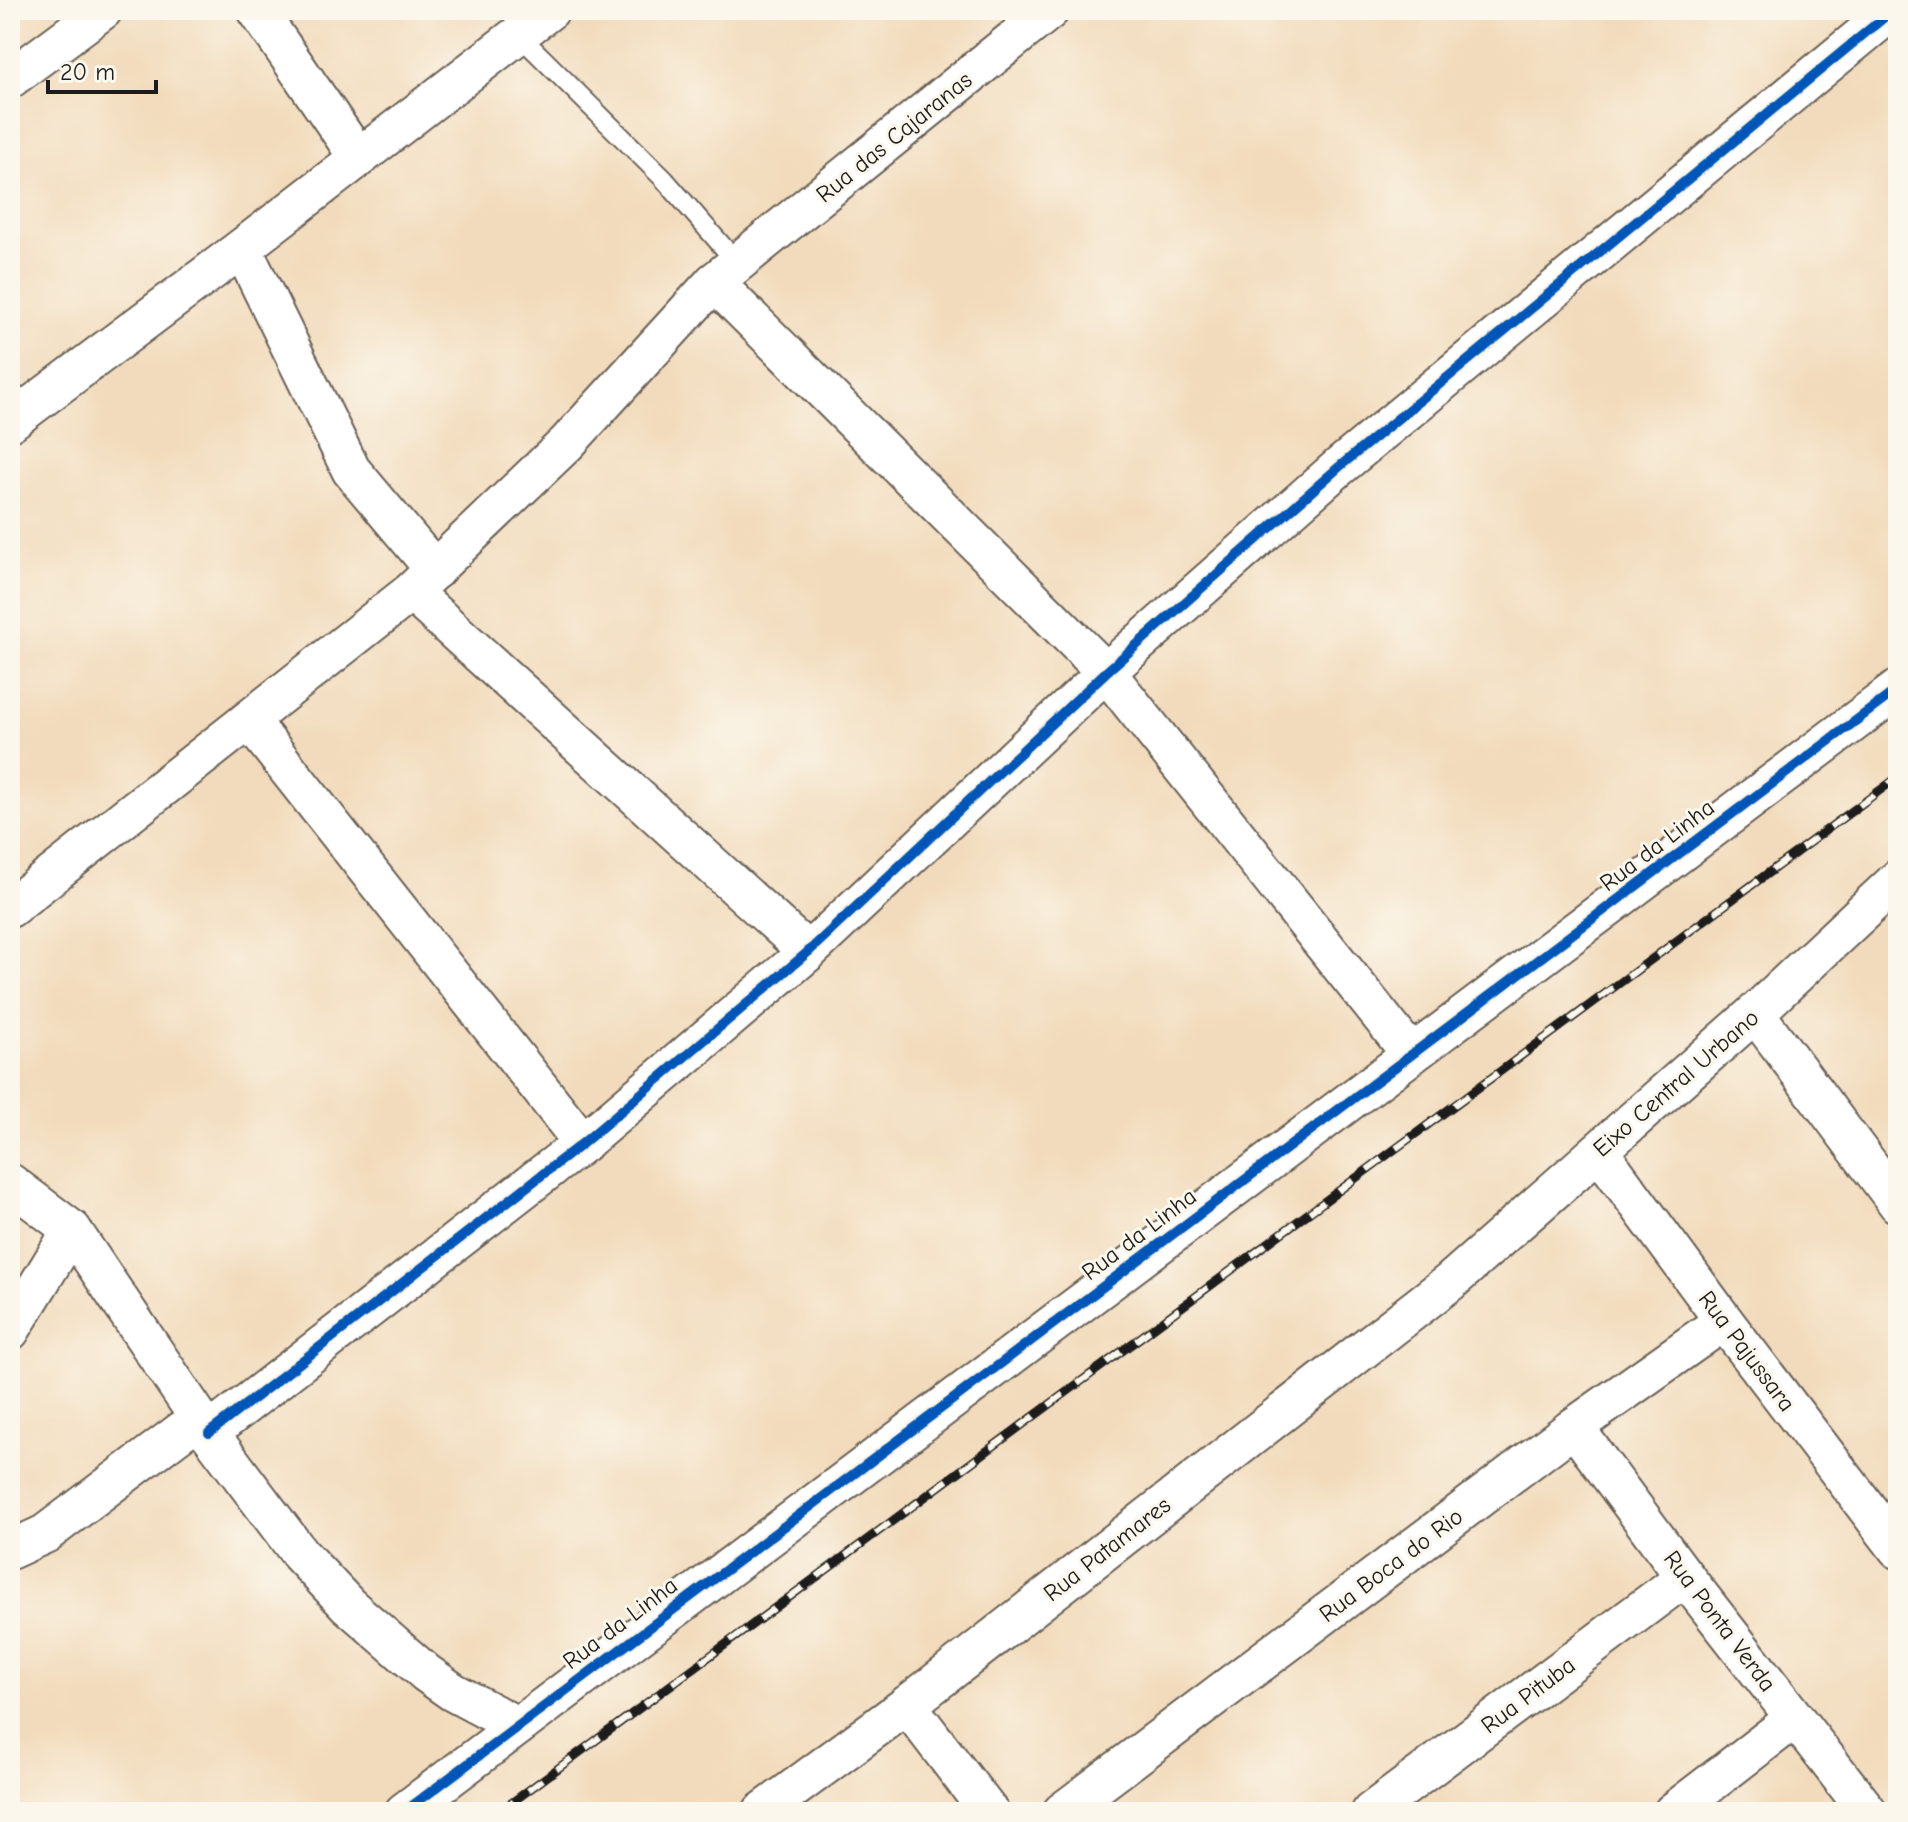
<svg xmlns="http://www.w3.org/2000/svg" width="1908" height="1822" viewBox="0 0 1908 1822" font-family="'Comic Neue',sans-serif">
<style>
.lines{fill:none;stroke-linecap:round;stroke-linejoin:round}
.service-casing{stroke:#675f54;stroke-width:22}
.minor-casing{stroke:#675f54;stroke-width:42}
.service{stroke:#fff;stroke-width:18}
.minor{stroke:#fff;stroke-width:38}
.rail-casing{stroke:#1c1c1c;stroke-width:9}
.rail{stroke:#fbf7ec;stroke-width:6;stroke-dasharray:18;stroke-linecap:butt}
.cycleway-casing{stroke:#fbf7ec;stroke-width:15}
.cycleway{stroke:#0057b8;stroke-width:10}
.labels{text-anchor:middle;dominant-baseline:central;stroke-width:6;stroke-linejoin:round;paint-order:stroke}
.street-label{font-size:24px;fill:#1c1c1c;stroke:#fbf7ec}
</style>
<rect width="100%" height="100%" fill="#fbf7ec"/>
<filter id="ink" filterUnits="userSpaceOnUse"><feTurbulence type="fractalNoise" baseFrequency=".0125" numOctaves="2"/><feDisplacementMap in="SourceGraphic" scale="16" xChannelSelector="R" yChannelSelector="G"/><feConvolveMatrix kernelMatrix="1 2 1 2 8 2 1 2 1" color-interpolation-filters="sRGB"/></filter>
<filter id="wash" filterUnits="userSpaceOnUse"><feTurbulence type="fractalNoise" baseFrequency=".006" numOctaves="4" result="noise"/><feDisplacementMap in="SourceGraphic" scale="32" xChannelSelector="R" yChannelSelector="G"/><feGaussianBlur stdDeviation="1.8" result="paint"/><feColorMatrix in="noise" values="0 0 0 0 0 0 0 0 0 0 0 0 0 0 0 0 0 1.4 0 .05"/><feComposite in="paint" operator="in"/></filter>
<g filter="url(#wash)">
<rect width="100%" height="100%" fill="#f2dbbc"/>
</g>
<g filter="url(#ink)">
<g class="lines">
<defs>
<polyline id="service" points="519,35 664,179 738,264"/>
<g id="minor">
<polyline points="257,10 358,157"/>
<polyline points="10,79 103,10"/>
<polyline points="242,248 351,470 435,570"/>
<polyline points="714,282 1106,672 1411,1054"/>
<polyline points="10,422 242,248 550,10"/>
<polyline points="411,592 808,952"/>
<polyline points="249,720 583,1143"/>
<polyline points="10,908 411,592 567,443 714,282 1050,10"/>
<polyline points="1755,1013 1898,1204"/>
<polyline points="1599,1151 1724,1321 1898,1549"/>
<polyline points="10,1183 72,1230 209,1433 300,1554 348,1605 426,1673 453,1692 517,1726"/>
<polyline points="10,1331 72,1230"/>
<polyline points="1574,1427 1685,1577 1868,1812"/>
<polyline points="209,1433 583,1143 808,952 1106,672 1339,467 1893,10"/>
<polyline points="10,1550 45,1534 199,1418"/>
<polyline points="907,1705 989,1812"/>
<polyline points="404,1812 1898,689"/>
<polyline points="762,1812 907,1705 1450,1282 1755,1013 1898,879"/>
<polyline points="1062,1812 1574,1427 1724,1321"/>
<polyline points="1371,1812 1685,1577"/>
<polyline points="1673,1812 1794,1719"/>
</g>
</defs>
<use href="#service" class="service-casing"/>
<use href="#minor" class="minor-casing"/>
<use href="#service" class="service"/>
<use href="#minor" class="minor"/>
<defs>
<polyline id="rail" points="499,1812 1898,777"/>
</defs>
<use href="#rail" class="rail-casing"/>
<use href="#rail" class="rail"/>
<defs>
<g id="cycleway">
<polyline points="209,1433 583,1143 808,952 1106,672 1339,467 1893,10"/>
<polyline points="404,1812 1898,689"/>
</g>
</defs>
<use href="#cycleway" class="cycleway-casing"/>
<use href="#cycleway" class="cycleway"/>
</g>
</g>
<g class="labels">
<g class="street-label">
<text transform="translate(894 137) rotate(-39)">Rua das Cajaranas</text>
<text transform="translate(1657 845) rotate(-37)">Rua da Linha</text>
<text transform="translate(1676 1083) rotate(-41)">Eixo Central Urbano</text>
<text transform="translate(1139 1234) rotate(-37)">Rua da Linha</text>
<text transform="translate(1747 1351) rotate(53)">Rua Pajussara</text>
<text transform="translate(1107 1549) rotate(-38)">Rua Patamares</text>
<text transform="translate(1391 1565) rotate(-37)">Rua Boca do Rio</text>
<text transform="translate(1720 1621) rotate(53)">Rua Ponta Verda</text>
<text transform="translate(620 1623) rotate(-37)">Rua da Linha</text>
<text transform="translate(1528 1695) rotate(-37)">Rua Pituba</text>
</g>
</g>
<rect width="1908" height="1822" fill="none" stroke="#fbf7ec" stroke-width="40"/>
<path d="M48 80v12h108v-12" fill="none" stroke="#1c1c1c" stroke-width="4"/>
<text x="60" y="80" font-size="24" fill="#1c1c1c" stroke="#fbf7ec" stroke-width="6" paint-order="stroke">20 m</text>
</svg>
